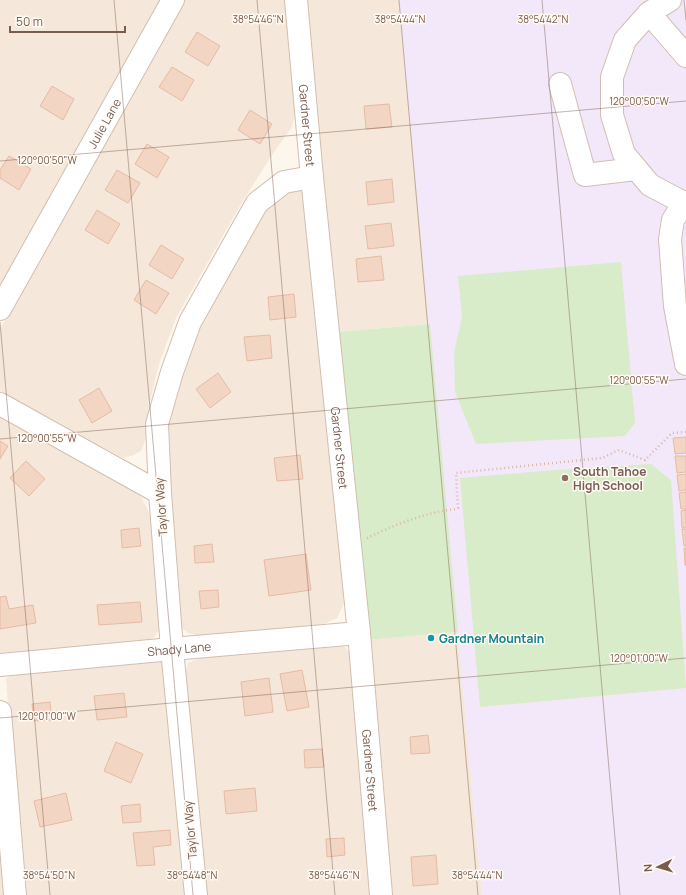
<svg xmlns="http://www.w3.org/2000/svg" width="686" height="895" viewBox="0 0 686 895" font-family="Manrope,sans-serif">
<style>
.residential{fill:#f5e8da}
.education{fill:#f3e8fa}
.green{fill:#d8ecc9}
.building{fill:#f3d5c3;stroke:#e6bba3}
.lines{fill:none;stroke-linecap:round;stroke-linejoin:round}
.minor-casing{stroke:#d1beb0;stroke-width:24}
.path{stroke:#d9b8a5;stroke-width:2.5;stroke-dasharray:1 3;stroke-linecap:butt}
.minor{stroke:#fff;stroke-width:22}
.ticks{fill:none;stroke:#7a5c4d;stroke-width:1;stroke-opacity:0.45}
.education-dot{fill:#8d6e63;stroke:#fffaf3;stroke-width:1.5}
.culture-dot{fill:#0f9aa8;stroke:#fffaf3;stroke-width:1.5}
.labels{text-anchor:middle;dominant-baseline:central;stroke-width:3;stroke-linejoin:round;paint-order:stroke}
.street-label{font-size:12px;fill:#7a5c4d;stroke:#fffaf3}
.education-label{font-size:12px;font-weight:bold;fill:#785e54;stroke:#fffaf3;text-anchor:start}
.culture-label{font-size:12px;font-weight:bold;fill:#0d838f;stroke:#fffaf3;text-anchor:start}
.ticks-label{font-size:10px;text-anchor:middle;fill:#7a5c4d;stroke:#fffaf3;stroke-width:3;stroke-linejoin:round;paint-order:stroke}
</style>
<rect width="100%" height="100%" fill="#fdf6ec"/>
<g class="residential">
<polygon points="0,0 163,0 0,288"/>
<polygon points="185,0 287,0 296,109 292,127 274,152 241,204 176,318 159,364 148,410 146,437 142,450 134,455 123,458 0,391 0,329"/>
<polygon points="305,0 399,0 430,324 337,332"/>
<polygon points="297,188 305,193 344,603 337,618 323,624 200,636 188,633 182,628 167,429 187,346 263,207 283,191"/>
<polygon points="0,418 140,495 149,512 154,537 161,628 153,638 141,642 0,653"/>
<polygon points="458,632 482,895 389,895 366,640"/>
<polygon points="337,646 345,647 350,654 372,895 206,895 185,675 188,663 200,658"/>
<polygon points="160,661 167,672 188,895 24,895 6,679 14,673"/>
<polygon points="0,830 5,895 0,895"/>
</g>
<polygon class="education" points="399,0 686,0 686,895 482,895"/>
<g class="green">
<polygon points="621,262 635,423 625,436 476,444 455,392 454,353 462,316 458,276"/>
<polygon points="430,324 458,632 366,640 337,332"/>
<polygon points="651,464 671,480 686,688 480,707 460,478 542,471"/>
</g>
<g class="building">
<polygon points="197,32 220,46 208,66 185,52"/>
<polygon points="172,67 194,80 182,101 159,87"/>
<polygon points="52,86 74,99 63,120 40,106"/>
<polygon points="389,104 392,127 366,129 364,106"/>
<polygon points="250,110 272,124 260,144 238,130"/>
<polygon points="147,144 169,157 157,178 135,164"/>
<polygon points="9,156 31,169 19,190 0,178 0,170"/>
<polygon points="117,170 140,183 128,203 105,190"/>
<polygon points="392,179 394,202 368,205 366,182"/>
<polygon points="97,210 120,224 108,244 85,230"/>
<polygon points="391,223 394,246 368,249 365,226"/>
<polygon points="161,245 184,259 172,279 149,265"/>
<polygon points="381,256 384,280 358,282 356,259"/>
<polygon points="146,280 169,293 156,314 134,300"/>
<polygon points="294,294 296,317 270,320 268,297"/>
<polygon points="270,335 272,358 247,361 244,337"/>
<polygon points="218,373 231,392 210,408 196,389"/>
<polygon points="99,388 112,411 92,423 79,400"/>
<polygon points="686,437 686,453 675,454 673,438"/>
<polygon points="0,441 8,446 0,459"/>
<polygon points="300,455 303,479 277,481 274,458"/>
<polygon points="675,456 686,456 686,472 677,473"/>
<polygon points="26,461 45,479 29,496 10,478"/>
<polygon points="686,474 686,490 679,491 677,475"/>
<polygon points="686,492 686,509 681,509 679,493"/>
<polygon points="686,510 686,527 682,528 681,511"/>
<polygon points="139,528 141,546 122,548 121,530"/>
<polygon points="682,529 686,529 686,546 684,546"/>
<polygon points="212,544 214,562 195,563 194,546"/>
<polygon points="684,548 686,548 686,565 685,565"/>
<polygon points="306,554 311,590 269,596 264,560"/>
<polygon points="218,590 219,607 201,609 199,591"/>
<polygon points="6,596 9,609 33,605 36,623 0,629 0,597"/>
<polygon points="140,602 142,622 99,625 97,605"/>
<polygon points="302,670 309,707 287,711 280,674"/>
<polygon points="269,678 273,712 245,716 241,682"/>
<polygon points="124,693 127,717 97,720 94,696"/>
<polygon points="50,702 52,720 34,721 32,704"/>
<polygon points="428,735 430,753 411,754 410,737"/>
<polygon points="116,742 143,754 131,783 104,771"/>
<polygon points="322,749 324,767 305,768 304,750"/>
<polygon points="255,788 257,811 226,814 224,791"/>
<polygon points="66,793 72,820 40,827 34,801"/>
<polygon points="140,804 141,822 123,823 121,806"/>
<polygon points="170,830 171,845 153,847 155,865 137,866 133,833"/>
<polygon points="344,838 345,855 327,857 326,839"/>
<polygon points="436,855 438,884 413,886 411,857"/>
</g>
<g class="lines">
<defs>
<g id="minor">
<path id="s1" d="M296,0L312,177L359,633L381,895"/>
<polyline points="670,0 649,13 625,40 612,77 612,115 624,154 650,185 686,204"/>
<polyline points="649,13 686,56"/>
<polyline points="560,84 585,175 636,169"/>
<polyline points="683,204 673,220 670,239 675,306 686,364"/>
<path id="s2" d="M0,309L173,0"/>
<polyline points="0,404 160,493"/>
<path id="s3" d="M0,665L172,649L359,633"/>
<polyline points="0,712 15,895"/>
<polyline points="196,895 172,649 160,493 157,424 172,372 190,322 257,203 284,182 312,177"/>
</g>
</defs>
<use href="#minor" class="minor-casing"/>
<path class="path" d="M367,538C395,525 425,512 457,509L458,508L456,473L602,458L619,450L645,460L672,433L686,432"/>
<use href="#minor" class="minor"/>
</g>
<path class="ticks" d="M114,0L193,895M257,0L335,895M399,0L478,895M542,0L620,895M684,0L686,20M0,161L686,101M0,322L50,895M0,439L686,379M0,718L686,658"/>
<circle class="education-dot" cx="565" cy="478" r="4"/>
<circle class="culture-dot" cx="431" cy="638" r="4"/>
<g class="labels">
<g class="street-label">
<text stroke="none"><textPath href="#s2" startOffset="213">Julie Lane</textPath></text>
<text stroke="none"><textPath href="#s1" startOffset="126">Gardner Street</textPath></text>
<text stroke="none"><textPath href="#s1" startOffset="450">Gardner Street</textPath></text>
<text transform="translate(161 507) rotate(-94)">Taylor Way</text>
<text stroke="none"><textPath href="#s3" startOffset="180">Shady Lane</textPath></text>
<text stroke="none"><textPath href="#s1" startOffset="774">Gardner Street</textPath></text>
<text transform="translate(190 830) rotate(-95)">Taylor Way</text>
</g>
<g class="education-label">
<text x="573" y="471">South Tahoe<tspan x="573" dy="14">High School</tspan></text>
</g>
<g class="culture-label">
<text x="439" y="638">Gardner Mountain</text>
</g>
</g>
<g class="ticks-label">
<text x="258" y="23">38°54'46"N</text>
<text x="400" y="23">38°54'44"N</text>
<text x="543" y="23">38°54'42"N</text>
<text x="639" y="105">120°00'50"W</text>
<text x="47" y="164">120°00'50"W</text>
<text x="639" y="384">120°00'55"W</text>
<text x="47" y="442">120°00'55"W</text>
<text x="639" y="662">120°01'00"W</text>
<text x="47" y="720">120°01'00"W</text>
<text x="49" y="879">38°54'50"N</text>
<text x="192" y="879">38°54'48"N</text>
<text x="334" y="879">38°54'46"N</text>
<text x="477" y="879">38°54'44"N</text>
</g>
<g transform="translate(658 867) rotate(265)" stroke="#fffaf3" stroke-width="3" paint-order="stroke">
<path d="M0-3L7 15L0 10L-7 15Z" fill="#7a5c4d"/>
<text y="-6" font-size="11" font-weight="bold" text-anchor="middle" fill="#7a5c4d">N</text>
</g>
<path d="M10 26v6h115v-6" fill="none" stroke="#7a5c4d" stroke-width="2"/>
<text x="16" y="26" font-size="12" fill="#7a5c4d" stroke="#fffaf3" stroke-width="3" paint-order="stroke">50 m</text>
</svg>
